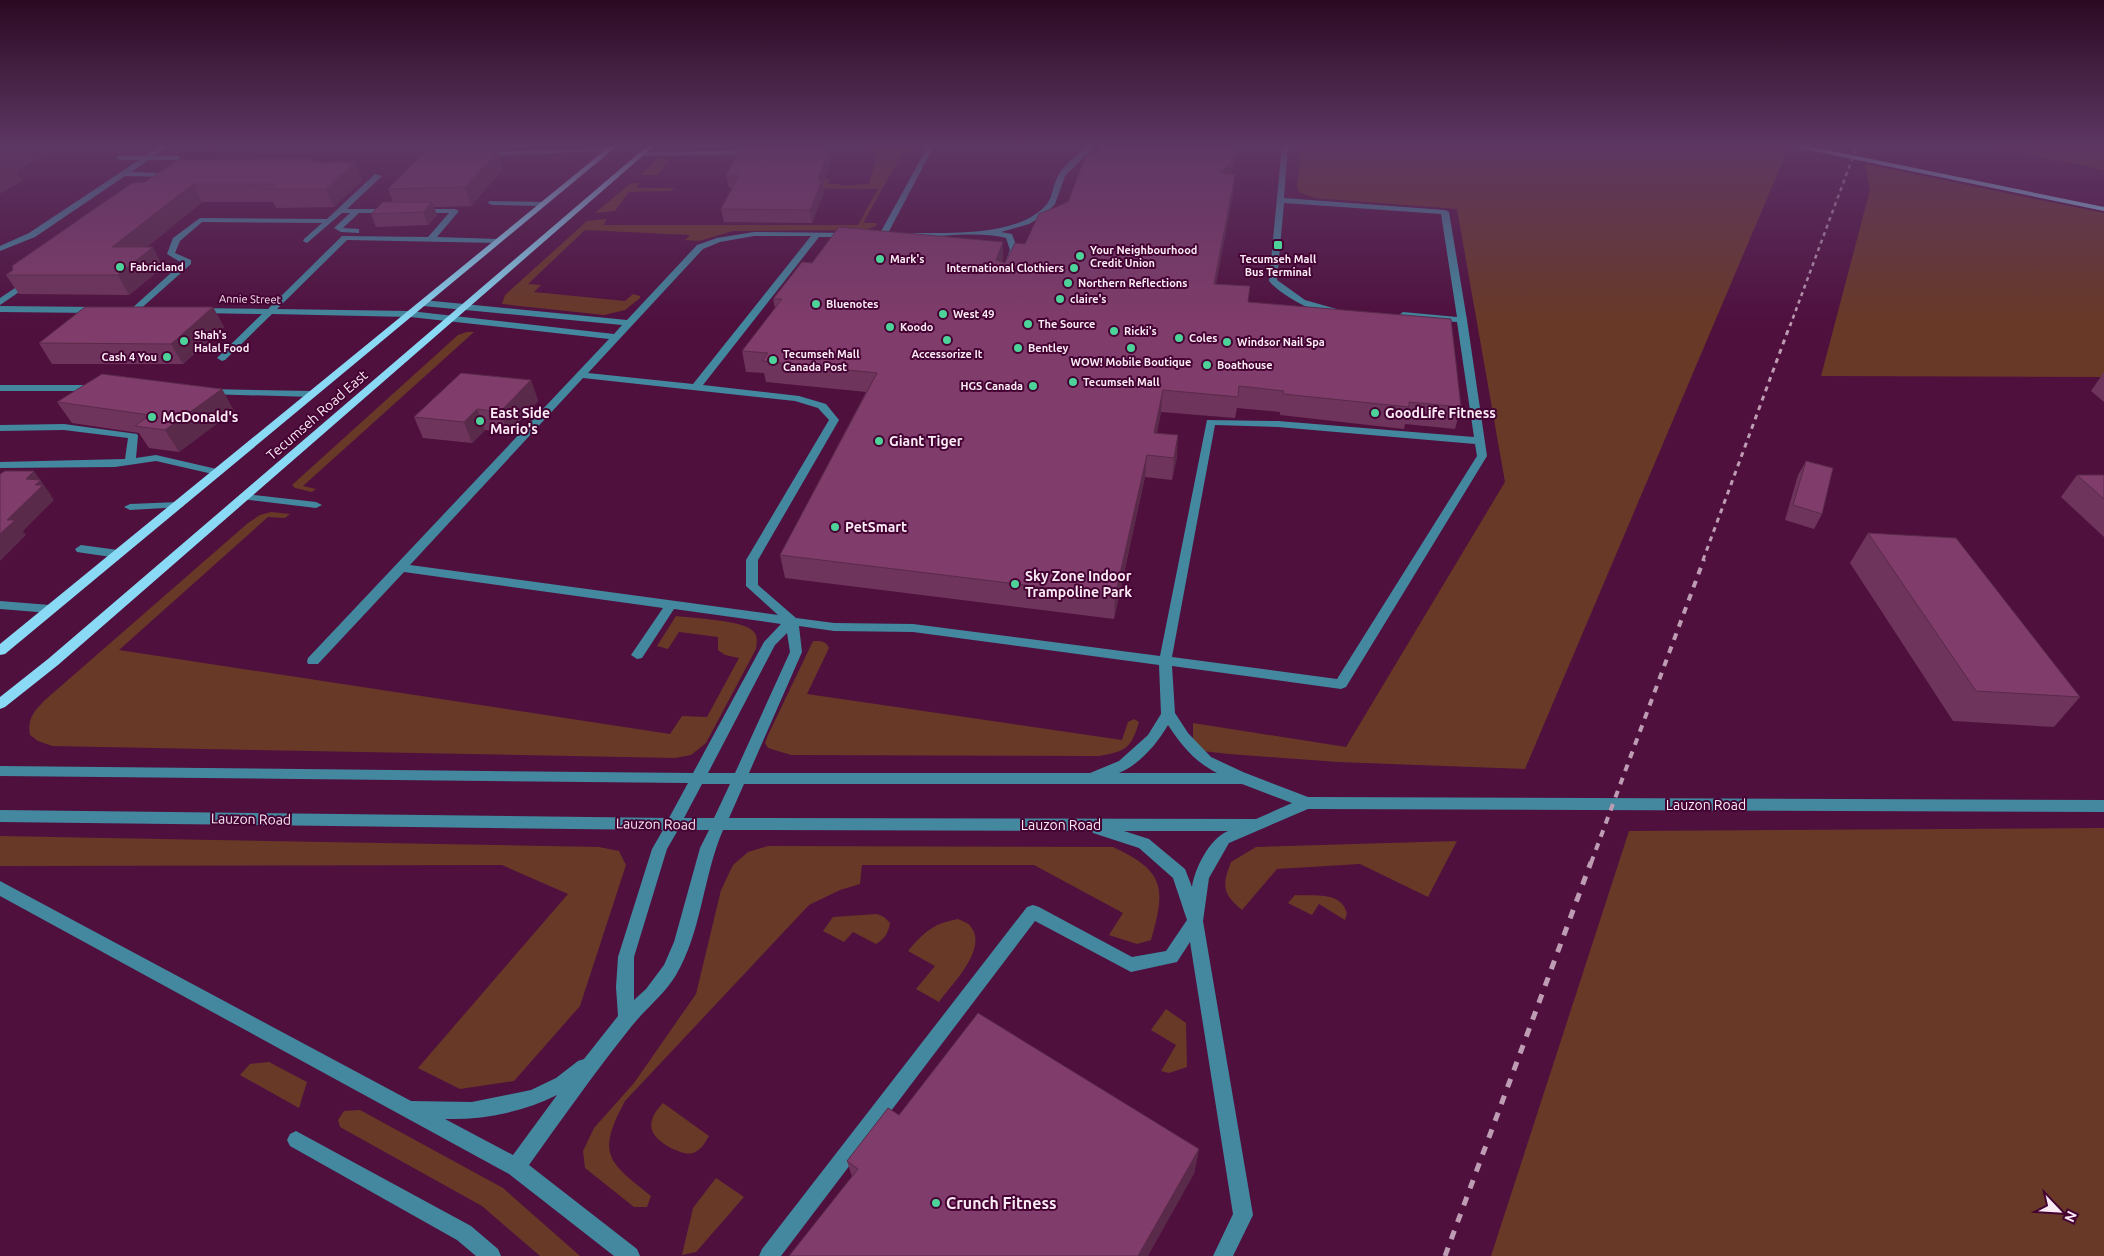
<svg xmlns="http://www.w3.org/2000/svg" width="2104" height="1256" viewBox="0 0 2104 1256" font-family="Ubuntu,sans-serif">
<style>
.green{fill:#683927}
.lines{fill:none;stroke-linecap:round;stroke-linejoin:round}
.minor{fill:#43889e;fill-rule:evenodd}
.major{fill:#8adaf5;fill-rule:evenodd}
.rail-far3{stroke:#be9db4;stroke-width:2.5;stroke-dasharray:4 4;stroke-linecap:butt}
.rail-far2{stroke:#be9db4;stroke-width:3;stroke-dasharray:5 5;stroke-linecap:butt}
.rail-far1{stroke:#be9db4;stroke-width:4;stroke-dasharray:7 7;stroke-linecap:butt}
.rail{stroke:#be9db4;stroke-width:5;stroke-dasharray:9 9;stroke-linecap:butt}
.wall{fill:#6e345b}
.shaded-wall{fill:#5a2a4a}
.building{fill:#803c6a;stroke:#5a2a4a}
.poi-dot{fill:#4dd39a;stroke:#440333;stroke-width:2}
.labels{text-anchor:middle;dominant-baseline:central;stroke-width:4;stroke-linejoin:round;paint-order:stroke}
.far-poi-label{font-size:11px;font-weight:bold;fill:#faeaf4;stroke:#440333;text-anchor:start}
.far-street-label{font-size:11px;fill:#faeaf4;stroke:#440333}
.poi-label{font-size:14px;font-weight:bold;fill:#faeaf4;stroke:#440333;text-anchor:start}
.street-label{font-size:14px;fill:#faeaf4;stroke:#440333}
.near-poi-label{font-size:16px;font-weight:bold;fill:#faeaf4;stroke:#440333;text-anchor:start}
</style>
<rect width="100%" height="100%" fill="#4f103e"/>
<g class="green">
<polygon points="1302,146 1774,146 1788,149 1525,769 1338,762 1229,754 1202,751 1193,742 1193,723 1346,747 1505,482 1457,209 1315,198 1299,192 1297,185"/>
<polygon points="1989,146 2104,146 2104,170"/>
<polygon points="877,148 919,149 916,152 903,152 863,223 877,223 876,226 864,230 733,231 699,241 685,240 690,235 585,230 528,284 541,285 534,292 625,301 633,294 640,296 640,298 625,310 604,315 502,304 505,295 587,221 607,219 603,225 858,225 878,189 767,188 772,179 830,179 828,184 840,184 841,186 869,184 878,153 867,151"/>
<polygon points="660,157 668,160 658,175 641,175"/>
<polygon points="1865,164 2104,213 2104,377 1821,376 1870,190"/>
<polygon points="631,183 639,183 637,188 674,188 671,191 629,192 615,211 595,213"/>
<polygon points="467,332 474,332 303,486 316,489 312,492 295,488 292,485 458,335"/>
<path d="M271,512L290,514L285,518L268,517L119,650L670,734L682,716L707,717L739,658L725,655L718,650V637L679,632L668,649L657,646L676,616C692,618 743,620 753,631C758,636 757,642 756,649L706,743L691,755L675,758L52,746L38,741L30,735C27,719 34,711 45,700L248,523L260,515Z"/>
<path d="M813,641C821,641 826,641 829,648L807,694L1122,740L1128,722L1134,719L1139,722C1131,748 1127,751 1099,756L791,755L768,748L765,743L768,735Z"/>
<polygon points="2104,828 2104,1256 1491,1256 1629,831"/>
<polygon points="0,836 599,847 619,851 626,865 580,1006 514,1081 460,1089 418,1068 568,894 502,865 0,866"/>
<path d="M1457,841L1428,897L1360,864L1277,869L1242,910C1222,893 1222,886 1231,862L1256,847Z"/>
<path d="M768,846L1113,847C1165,871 1166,888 1151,940L1137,944L1109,935L1123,913L1034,865H862L860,884L840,890L809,905L625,1101C596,1155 608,1161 651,1196L647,1207H634L585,1168L583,1151L594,1128L634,1083L696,994L721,890L733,865L748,852Z"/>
<path d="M1295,895C1314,896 1341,891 1347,913L1345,920L1319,904L1312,915L1288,903Z"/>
<path d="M877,914L884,917L890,923C888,933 885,939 876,944L853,932L844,942L823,931L833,917Z"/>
<path d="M958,919C962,921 969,923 971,927C988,949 952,984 939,1002L916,989L935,966L908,951C925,931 933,924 958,919Z"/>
<polygon points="1166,1009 1186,1023 1187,1067 1169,1073 1161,1071 1176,1045 1151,1030"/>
<polygon points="269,1062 307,1082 299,1108 240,1075 250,1064"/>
<path d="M663,1103L709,1136C705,1143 701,1150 693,1153C686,1155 678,1151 671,1148C649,1136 644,1123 663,1103Z"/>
<polygon points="360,1110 503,1188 580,1256 540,1256 482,1206 340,1127 338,1120 344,1111"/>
<polygon points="716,1178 744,1197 696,1252 682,1255 693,1208"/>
</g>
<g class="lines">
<g class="minor">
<polygon points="161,146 168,146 155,156 177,156 181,158 177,160 149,160 131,172 167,173 171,175 170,177 125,176 35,237 0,251 0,246 29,233 139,160 120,160 116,158 117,156 145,156"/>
<polygon points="777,146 783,146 781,149 764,154 641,156 637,154 641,152 764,150"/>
<polygon points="928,146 934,146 887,235 880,237 879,235"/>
<path d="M1088,146H1095L1065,176L1055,204L1043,216L1029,224L1001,232L1012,234L1018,250L1012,265L1005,263L1010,250L1006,238C978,231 943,237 914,237L910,235L914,233C951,233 1021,236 1047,204C1053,196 1053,184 1058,176C1065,163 1078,155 1088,146Z"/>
<path d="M1282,146H1288L1284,198L1445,210L1449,212L1467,320L1487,456L1346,687L1341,689L1172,666L1175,713L1188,733L1211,757L1243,772L1308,797L2104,800V812L1308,809L1229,843L1209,878L1203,921L1253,1215L1233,1256H1213L1233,1214L1190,942L1177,962L1131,972L1035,921L781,1256H759L762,1249L1027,907L1033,905L1039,907L1132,957L1166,951L1187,920L1173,878L1139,848L1093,833L1092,831L723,830C703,876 702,931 676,975C664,995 645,1009 631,1027C595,1072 562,1119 529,1165L637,1249L640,1256H614L509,1174L0,896V881L411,1101L472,1102L531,1090L556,1078L578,1061L584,1059L618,1016L616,987L618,957L652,849L663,830L0,822V810L669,818L688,783L0,776V766L693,773L764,642L781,624L674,609L642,658L637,659L631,655L663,608L404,572L318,664H308L307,661L308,658L609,339L410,317L272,314L225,360L222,361L217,358L219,356L262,314L197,313L193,310L194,308L268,309L342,236L428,237L449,213H417L416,211L420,209H455L459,211L437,237L498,239L502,241L498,243L347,240L277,309L410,311L614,334L622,325L423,306L419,303L423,300L627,320L697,245L717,238L754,232L852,233V237H819L703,385L799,396L826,404L839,420L758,560V585L796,618L834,623L913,624L1160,656L1207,420L1278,421L1474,437L1457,322L1403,318L1399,315L1403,312L1457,317L1441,214L1284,203L1277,280L1305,300L1340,310C1324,322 1280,294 1269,281ZM754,236H811L693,384L588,373L703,249L720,242ZM583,378L795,401L818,408L829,420L746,560V586L778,615L410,565ZM1215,425L1278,427L1475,444L1477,456L1337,679L1172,657ZM799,626L834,631L913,632L1159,665L1161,714L1148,735L1119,761L1090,773H749L802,652ZM787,633L790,652L735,773H708L775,645ZM1168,725C1181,745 1195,762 1217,773H1119C1140,764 1157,744 1168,725ZM702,784H730L714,818H684ZM744,784H1242L1292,803L1256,819L729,818ZM678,830H709L700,848L674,942L664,965L646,989L634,1000V957L667,849ZM1124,831H1228C1209,839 1195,868 1192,887L1185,869L1149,839ZM557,1095L513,1155L445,1119C484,1120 523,1112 557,1095Z"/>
<polygon points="609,148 611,149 611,151 481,156 477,154 481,152"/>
<polygon points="375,174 382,176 347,209 390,209 394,211 390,213 359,213 343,228 359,229 359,233 341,232 334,228 350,213 342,213 307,243 303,241 304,239 322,223 202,222 180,241 175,253 191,260 191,264 137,312 130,310 182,263 167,254 173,238 200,218 327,219"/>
<polygon points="489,201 542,202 546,204 542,206 492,205 488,203"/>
<polygon points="18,286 25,288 0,305 0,298"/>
<polygon points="0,306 97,307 101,310 97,313 0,312"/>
<polygon points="0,385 95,385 100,388 95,391 0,391"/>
<polygon points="208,389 313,391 318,394 313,397 205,394 203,392"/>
<polygon points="64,424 137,434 138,436 136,458 156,455 221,470 222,472 217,475 156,461 115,467 0,468 0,462 125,459 128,438 64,430 0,431 0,425"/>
<polygon points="245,494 316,502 322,505 316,508 241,499 240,497 241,495"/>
<polygon points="178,502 184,505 182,507 130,510 124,507 130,504"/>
<polygon points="81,545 118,550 124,554 118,558 77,552 75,549"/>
<polygon points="0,601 50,605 56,609 50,613 0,609"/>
<polygon points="296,1131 471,1226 498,1249 501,1256 476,1256 457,1240 290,1146 287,1140 290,1134"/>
</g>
<g class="major">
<polygon points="610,146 617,146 5,654 0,655 0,644"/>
<polygon points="647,146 654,146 58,665 5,707 0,709 0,697 48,659"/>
<polygon points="1796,146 1808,146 2104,207 2104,211 1799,148"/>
</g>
<polyline class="rail-far3" points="1790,326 1857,146"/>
<polyline class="rail-far2" points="1703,560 1790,325"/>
<polyline class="rail-far1" points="1591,863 1704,559"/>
<polyline class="rail" points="1445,1256 1591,862"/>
</g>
<g class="wall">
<polygon points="214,146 256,146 250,151 216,150"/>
<polygon points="1100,146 1237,146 1231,174 1233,194 1216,284 1248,302 1461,407 1455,429 1405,424 1404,429 1280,415 1280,412 1237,408 1235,418 1161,412 1157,433 1177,457 1172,480 1145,477 1114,619 785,578 780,555 866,392 766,382 764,373 746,372 742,351 775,308 773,299 812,263 1003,242 1003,262 1005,263 1068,202 1096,155"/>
<polygon points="498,151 503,169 471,206 434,207 437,215 428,225 376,227 371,214 393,202 388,189"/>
<polygon points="834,152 823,185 824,192 812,223 724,222 721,209 733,188 729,188 726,175"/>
<polygon points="313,159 315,163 355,162 362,180 334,207 276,208 273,202 202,202 147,247 163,267 129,295 19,294 6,275 145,182"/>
<polygon points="213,307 224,327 183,364 52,364 39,343"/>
<polygon points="2104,372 2104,402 2091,391"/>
<polygon points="531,380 538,401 508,433 485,430 472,443 423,438 414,417"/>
<polygon points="222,389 234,411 179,452 149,448 139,433 72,423 57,402"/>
<polygon points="1806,461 1822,514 1814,529 1785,520 1798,475"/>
<polygon points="2077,475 2104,475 2104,537 2061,497"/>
<polygon points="1868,533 2080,697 2054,727 1953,721 1850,563"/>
<polygon points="899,1115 1199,1149 1194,1174 852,1177 847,1161"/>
</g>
<g class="shaded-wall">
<polygon points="0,146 59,146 16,172 22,181 0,194"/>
<polygon points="248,146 256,146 250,151"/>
<polygon points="830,146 833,146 834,152 823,185 824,192 812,223 810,210 818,180"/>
<polygon points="1235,146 1237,146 1229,181 1220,172"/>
<polygon points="498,151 503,169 471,206 465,187"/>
<polygon points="355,162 362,180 334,207 326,189"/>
<polygon points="1235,175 1233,194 1212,304 1214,284"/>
<polygon points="193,184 202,202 123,266 112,247"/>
<polygon points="432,202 437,215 428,225 423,212"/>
<polygon points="1003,242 1003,261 996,280 996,260"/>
<polygon points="153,247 163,267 129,295 118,275"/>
<polygon points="213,307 224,327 183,364 171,344"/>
<polygon points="531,380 538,401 508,433 500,412"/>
<polygon points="222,389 234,411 179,452 165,430"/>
<polygon points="1163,390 1161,412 1152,455 1154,433"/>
<polygon points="477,409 485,430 472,443 464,422"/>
<polygon points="1178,435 1177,457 1172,480 1174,458"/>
<polygon points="1147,455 1145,477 1114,619 1115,596"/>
<polygon points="34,471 51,495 51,496 54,500 23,531 26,535 0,561 0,534 26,479"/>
<polygon points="1199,1149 1194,1174 1148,1256 1138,1256"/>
</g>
<g class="building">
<polygon points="742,146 830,146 818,180 822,180 810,210 721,209 739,175 726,175"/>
<polygon points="1100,146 1235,146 1231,163 1220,172 1235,175 1214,284 1250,286 1248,302 1451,319 1461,407 1409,402 1409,407 1283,394 1284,391 1239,386 1238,397 1163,390 1154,433 1178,435 1174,458 1147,455 1115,596 780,555 877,373 762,361 768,353 742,351 782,299 773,299 802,262 812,263 839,227 1003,242 996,260 1005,263 1015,243 1025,244 1039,214 1068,202 1086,155 1096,155"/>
<polygon points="426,151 498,151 465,187 388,189"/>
<polygon points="313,159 309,163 355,162 326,189 268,189 274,184 193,184 112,247 153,247 118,275 6,275 13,270 12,266 132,183 145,182 178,160"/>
<polygon points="383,202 432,202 423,212 371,214"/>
<polygon points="85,307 213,307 171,344 39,343"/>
<polygon points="461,373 531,380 500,412 477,409 464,422 414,417"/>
<polygon points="102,374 222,389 165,430 135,426 150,415 57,402"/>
<polygon points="1806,461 1833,468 1822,514 1793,505"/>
<polygon points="5,471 34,471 26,479 41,480 35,485 43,485 7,520 15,520 0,534 0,474"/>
<polygon points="2077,475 2104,475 2104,499"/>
<polygon points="1868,533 1956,538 2080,697 1976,691"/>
<polygon points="978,1013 1199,1149 1138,1256 789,1256 858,1169 847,1161 888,1108 899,1115"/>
</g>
<linearGradient id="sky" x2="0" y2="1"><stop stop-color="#2b0922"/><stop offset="0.45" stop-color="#5d3763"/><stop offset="1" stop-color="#5d3763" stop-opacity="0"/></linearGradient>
<rect width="2104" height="322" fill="url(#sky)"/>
<g class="poi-dot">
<rect x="1273" y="240" width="10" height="10" rx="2.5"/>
<circle cx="1080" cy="256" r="5"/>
<circle cx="880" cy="259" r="5"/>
<circle cx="120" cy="267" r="5"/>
<circle cx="1074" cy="268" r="5"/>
<circle cx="1068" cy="283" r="5"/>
<circle cx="1060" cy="299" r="5"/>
<circle cx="816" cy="304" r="5"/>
<circle cx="943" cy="314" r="5"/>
<circle cx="1028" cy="324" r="5"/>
<circle cx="890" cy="327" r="5"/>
<circle cx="1114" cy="331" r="5"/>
<circle cx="1179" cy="338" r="5"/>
<circle cx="947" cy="340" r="5"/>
<circle cx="184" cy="341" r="5"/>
<circle cx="1227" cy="342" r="5"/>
<circle cx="1018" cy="348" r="5"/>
<circle cx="1131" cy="348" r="5"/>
<circle cx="167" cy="357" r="5"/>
<circle cx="773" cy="360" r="5"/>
<circle cx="1207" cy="365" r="5"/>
<circle cx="1073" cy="382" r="5"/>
<circle cx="1033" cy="386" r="5"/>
<circle cx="1375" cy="413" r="5"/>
<circle cx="152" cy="417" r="5"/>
<circle cx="480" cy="421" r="5"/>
<circle cx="879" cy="441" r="5"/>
<circle cx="835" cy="527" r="5"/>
<circle cx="1015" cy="584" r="5"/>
<circle cx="936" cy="1203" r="5"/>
</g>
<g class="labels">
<g class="far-poi-label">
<text x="1090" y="250">Your Neighbourhood<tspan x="1090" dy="13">Credit Union</tspan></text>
<text x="890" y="259">Mark's</text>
<text x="1278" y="259" text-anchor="middle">Tecumseh Mall<tspan x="1278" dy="13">Bus Terminal</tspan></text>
<text x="130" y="267">Fabricland</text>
<text x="1064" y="268" text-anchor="end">International Clothiers</text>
<text x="1078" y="283">Northern Reflections</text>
<text x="1070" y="299">claire's</text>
<text x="826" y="304">Bluenotes</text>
<text x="953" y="314">West 49</text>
<text x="1038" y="324">The Source</text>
<text x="900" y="327">Koodo</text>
<text x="1124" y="331">Ricki's</text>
<text x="194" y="335">Shah's<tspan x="194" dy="13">Halal Food</tspan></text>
<text x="1189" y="338">Coles</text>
<text x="1237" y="342">Windsor Nail Spa</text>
<text x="1028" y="348">Bentley</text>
<text x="783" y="354">Tecumseh Mall<tspan x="783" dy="13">Canada Post</tspan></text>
<text x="947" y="354" text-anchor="middle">Accessorize It</text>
<text x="157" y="357" text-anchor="end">Cash 4 You</text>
<text x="1131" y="362" text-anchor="middle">WOW! Mobile Boutique</text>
<text x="1217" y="365">Boathouse</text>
<text x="1083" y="382">Tecumseh Mall</text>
<text x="1023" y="386" text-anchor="end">HGS Canada</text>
</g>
<g class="far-street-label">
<text transform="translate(250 299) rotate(1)">Annie Street</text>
</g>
<g class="poi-label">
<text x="490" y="413">East Side<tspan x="490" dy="16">Mario's</tspan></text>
<text x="1385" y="413">GoodLife Fitness</text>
<text x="162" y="417">McDonald's</text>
<text x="889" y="441">Giant Tiger</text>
<text x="845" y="527">PetSmart</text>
<text x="1025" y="576">Sky Zone Indoor<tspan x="1025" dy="16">Trampoline Park</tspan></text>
</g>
<g class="street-label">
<text transform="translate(317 415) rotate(-41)">Tecumseh Road East</text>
<text x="1706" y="805">Lauzon Road</text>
<text transform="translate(251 819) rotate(1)">Lauzon Road</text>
<text transform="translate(656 824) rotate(1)">Lauzon Road</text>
<text x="1061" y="825">Lauzon Road</text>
</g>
<g class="near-poi-label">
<text x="946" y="1203">Crunch Fitness</text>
</g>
</g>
<g transform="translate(2059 1211) rotate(115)" stroke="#440333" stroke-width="4" paint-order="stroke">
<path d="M0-4L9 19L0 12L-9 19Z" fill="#faeaf4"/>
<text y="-8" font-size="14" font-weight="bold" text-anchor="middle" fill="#faeaf4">N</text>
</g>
</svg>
